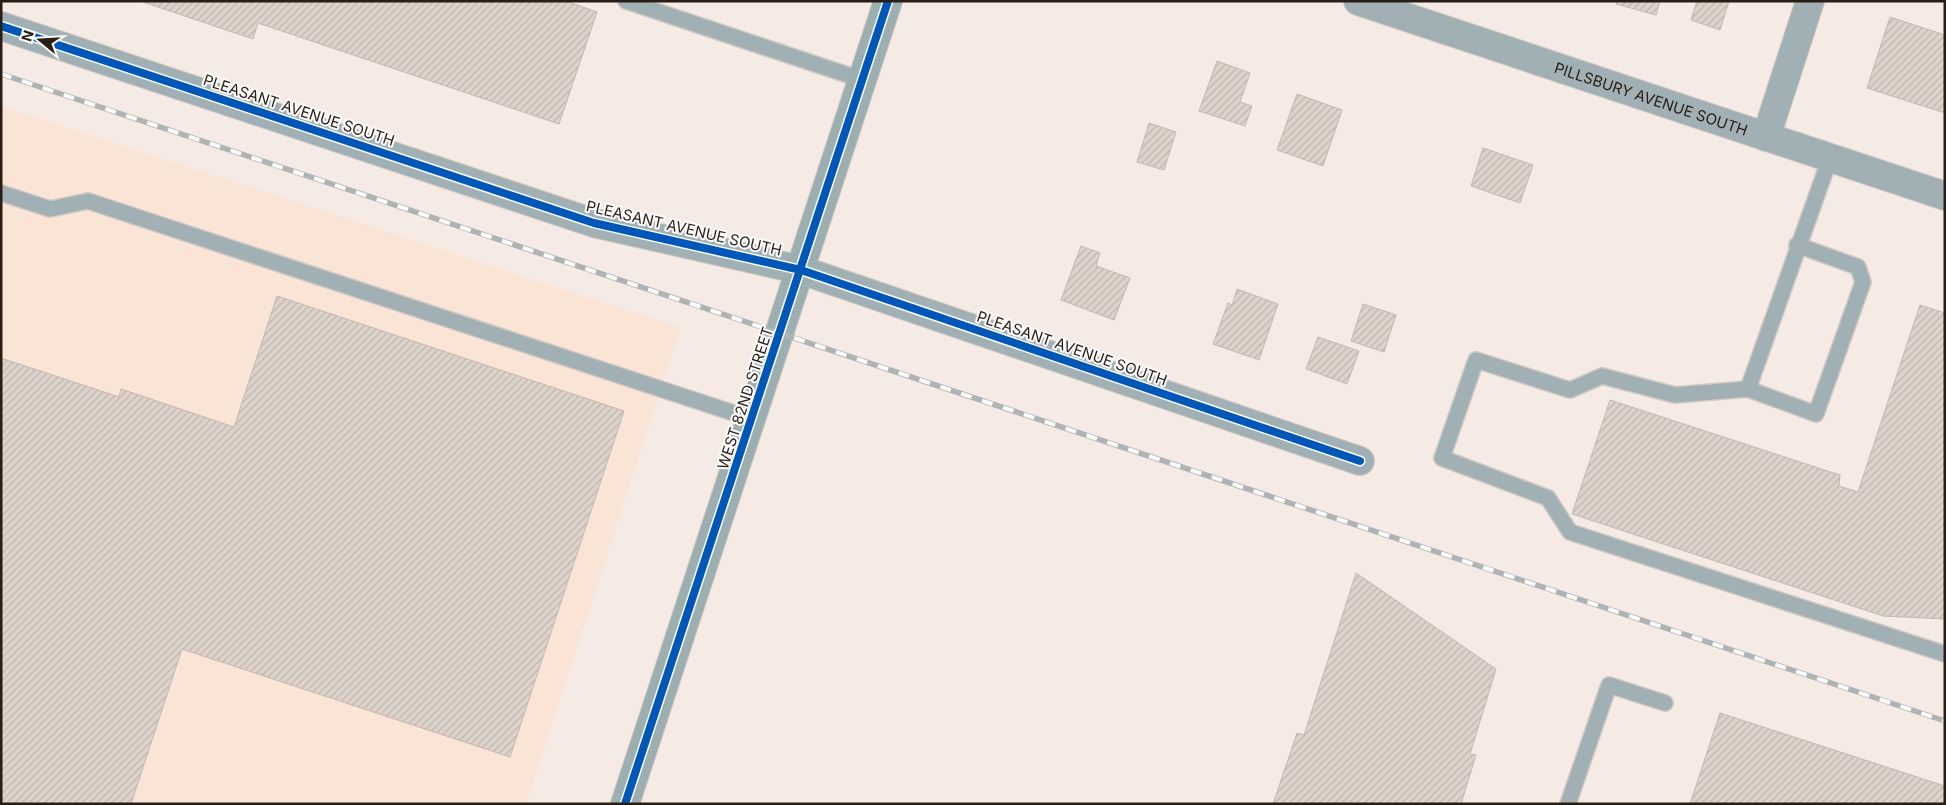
<svg xmlns="http://www.w3.org/2000/svg" width="1946" height="805" viewBox="0 0 1946 805" font-family="Inter,sans-serif">
<style>
.built{fill:#fae4d5}
.building{fill:url(#building-hatch);stroke:#c2b8b1}
.lines{fill:none;stroke-linecap:round;stroke-linejoin:round}
.lane-casing{stroke:#cfc7c1;stroke-width:18}
.street-casing{stroke:#cfc7c1;stroke-width:30}
.secondary-casing{stroke:#cfc7c1;stroke-width:30}
.lane{stroke:#a1b0b4;stroke-width:15}
.street{stroke:#a1b0b4;stroke-width:28}
.secondary{stroke:#9daeb1;stroke-width:28}
.rail-casing{stroke:#aeb4b3;stroke-width:5.5}
.rail{stroke:#fbfbfb;stroke-width:4;stroke-dasharray:11;stroke-linecap:butt}
.cycleway-casing{stroke:#fbfbfb;stroke-width:11}
.cycleway{stroke:#0057b8;stroke-width:8}
.labels{text-anchor:middle;dominant-baseline:central;stroke-width:4;stroke-linejoin:round;paint-order:stroke}
.street-label{font-size:15px;fill:#291e16;stroke:#fbfbfb}
</style>
<defs>
<pattern id="building-hatch" width="6" height="6" patternUnits="userSpaceOnUse" patternTransform="scale(1.25)"><rect width="6" height="6" fill="#ddd3cb"/><path d="M-1 1l2-2M0 6l6-6M5 7l2-2" fill="none" stroke="#beb5ae"/></pattern>
</defs>
<rect width="100%" height="100%" fill="#f5ebe4"/>
<polygon class="built" points="1,106 681,328 526,804 1,804"/>
<g class="building">
<polygon points="140,1 566,1 597,12 559,124 258,23 253,39"/>
<polygon points="1617,1 1660,1 1656,15 1616,4"/>
<polygon points="1697,1 1729,1 1720,30 1691,20"/>
<polygon points="1890,17 1945,35 1945,113 1867,88"/>
<polygon points="1217,61 1250,73 1240,102 1252,106 1245,126 1199,111"/>
<polygon points="1297,94 1342,110 1323,166 1277,150"/>
<polygon points="1149,123 1176,132 1164,170 1137,162"/>
<polygon points="1483,148 1533,165 1520,203 1471,186"/>
<polygon points="1081,246 1100,253 1096,266 1130,278 1114,320 1061,300"/>
<polygon points="1237,289 1278,304 1259,360 1213,344 1228,303 1232,305"/>
<polygon points="277,296 624,411 510,757 182,649 131,804 1,804 1,358 119,397 121,389 234,427"/>
<polygon points="1363,304 1396,315 1384,352 1351,341"/>
<polygon points="1920,305 1945,313 1945,619 1883,616 1572,514 1610,400 1840,475 1839,486 1858,492"/>
<polygon points="1318,337 1359,351 1347,384 1306,369"/>
<polygon points="1356,573 1496,669 1470,754 1476,755 1461,804 1273,804 1297,733 1304,735"/>
<polygon points="1720,713 1945,786 1945,804 1690,804"/>
</g>
<g class="lines">
<defs>
<g id="lane">
<polyline points="626,1 863,80"/>
<polyline points="1,193 50,209 88,201 752,419"/>
<polyline points="1797,245 1858,267 1863,282 1816,414 1748,389 1675,395 1602,376 1570,390 1476,360 1442,458 1548,498 1570,532 1945,654"/>
<polyline points="1748,389 1830,158"/>
<polyline points="1568,804 1609,685 1665,703"/>
</g>
<g id="street">
<path id="s1" d="M1358,1L1945,196"/>
<polyline points="1,26 594,223 801,270 1360,461"/>
<polyline points="1766,137 1810,1"/>
</g>
<polyline id="secondary" points="625,804 888,1"/>
</defs>
<use href="#lane" class="lane-casing"/>
<use href="#street" class="street-casing"/>
<use href="#secondary" class="secondary-casing"/>
<use href="#lane" class="lane"/>
<use href="#street" class="street"/>
<use href="#secondary" class="secondary"/>
<defs>
<polyline id="rail" points="1,74 1945,721"/>
</defs>
<use href="#rail" class="rail-casing"/>
<use href="#rail" class="rail"/>
<defs>
<g id="cycleway">
<polyline points="1,26 594,223 801,270 1360,461"/>
<polyline points="625,804 888,1"/>
</g>
</defs>
<use href="#cycleway" class="cycleway-casing"/>
<use href="#cycleway" class="cycleway"/>
</g>
<g class="labels">
<g class="street-label">
<text stroke="none"><textPath href="#s1" startOffset="309">PILLSBURY AVENUE SOUTH</textPath></text>
<text transform="translate(299 110) rotate(18)">PLEASANT AVENUE SOUTH</text>
<text transform="translate(684 228) rotate(13)">PLEASANT AVENUE SOUTH</text>
<text transform="translate(1072 348) rotate(19)">PLEASANT AVENUE SOUTH</text>
<text transform="translate(745 398) rotate(-72)">WEST 82ND STREET</text>
</g>
</g>
<rect width="1946" height="805" fill="none" stroke="#291e16" stroke-width="5"/>
<g transform="translate(40 40) rotate(288)" stroke="#fbfbfb" stroke-width="4" paint-order="stroke">
<path d="M0-4L9 19L0 12L-9 19Z" fill="#291e16"/>
<text y="-8" font-size="14" font-weight="bold" text-anchor="middle" fill="#291e16">N</text>
</g>
</svg>
